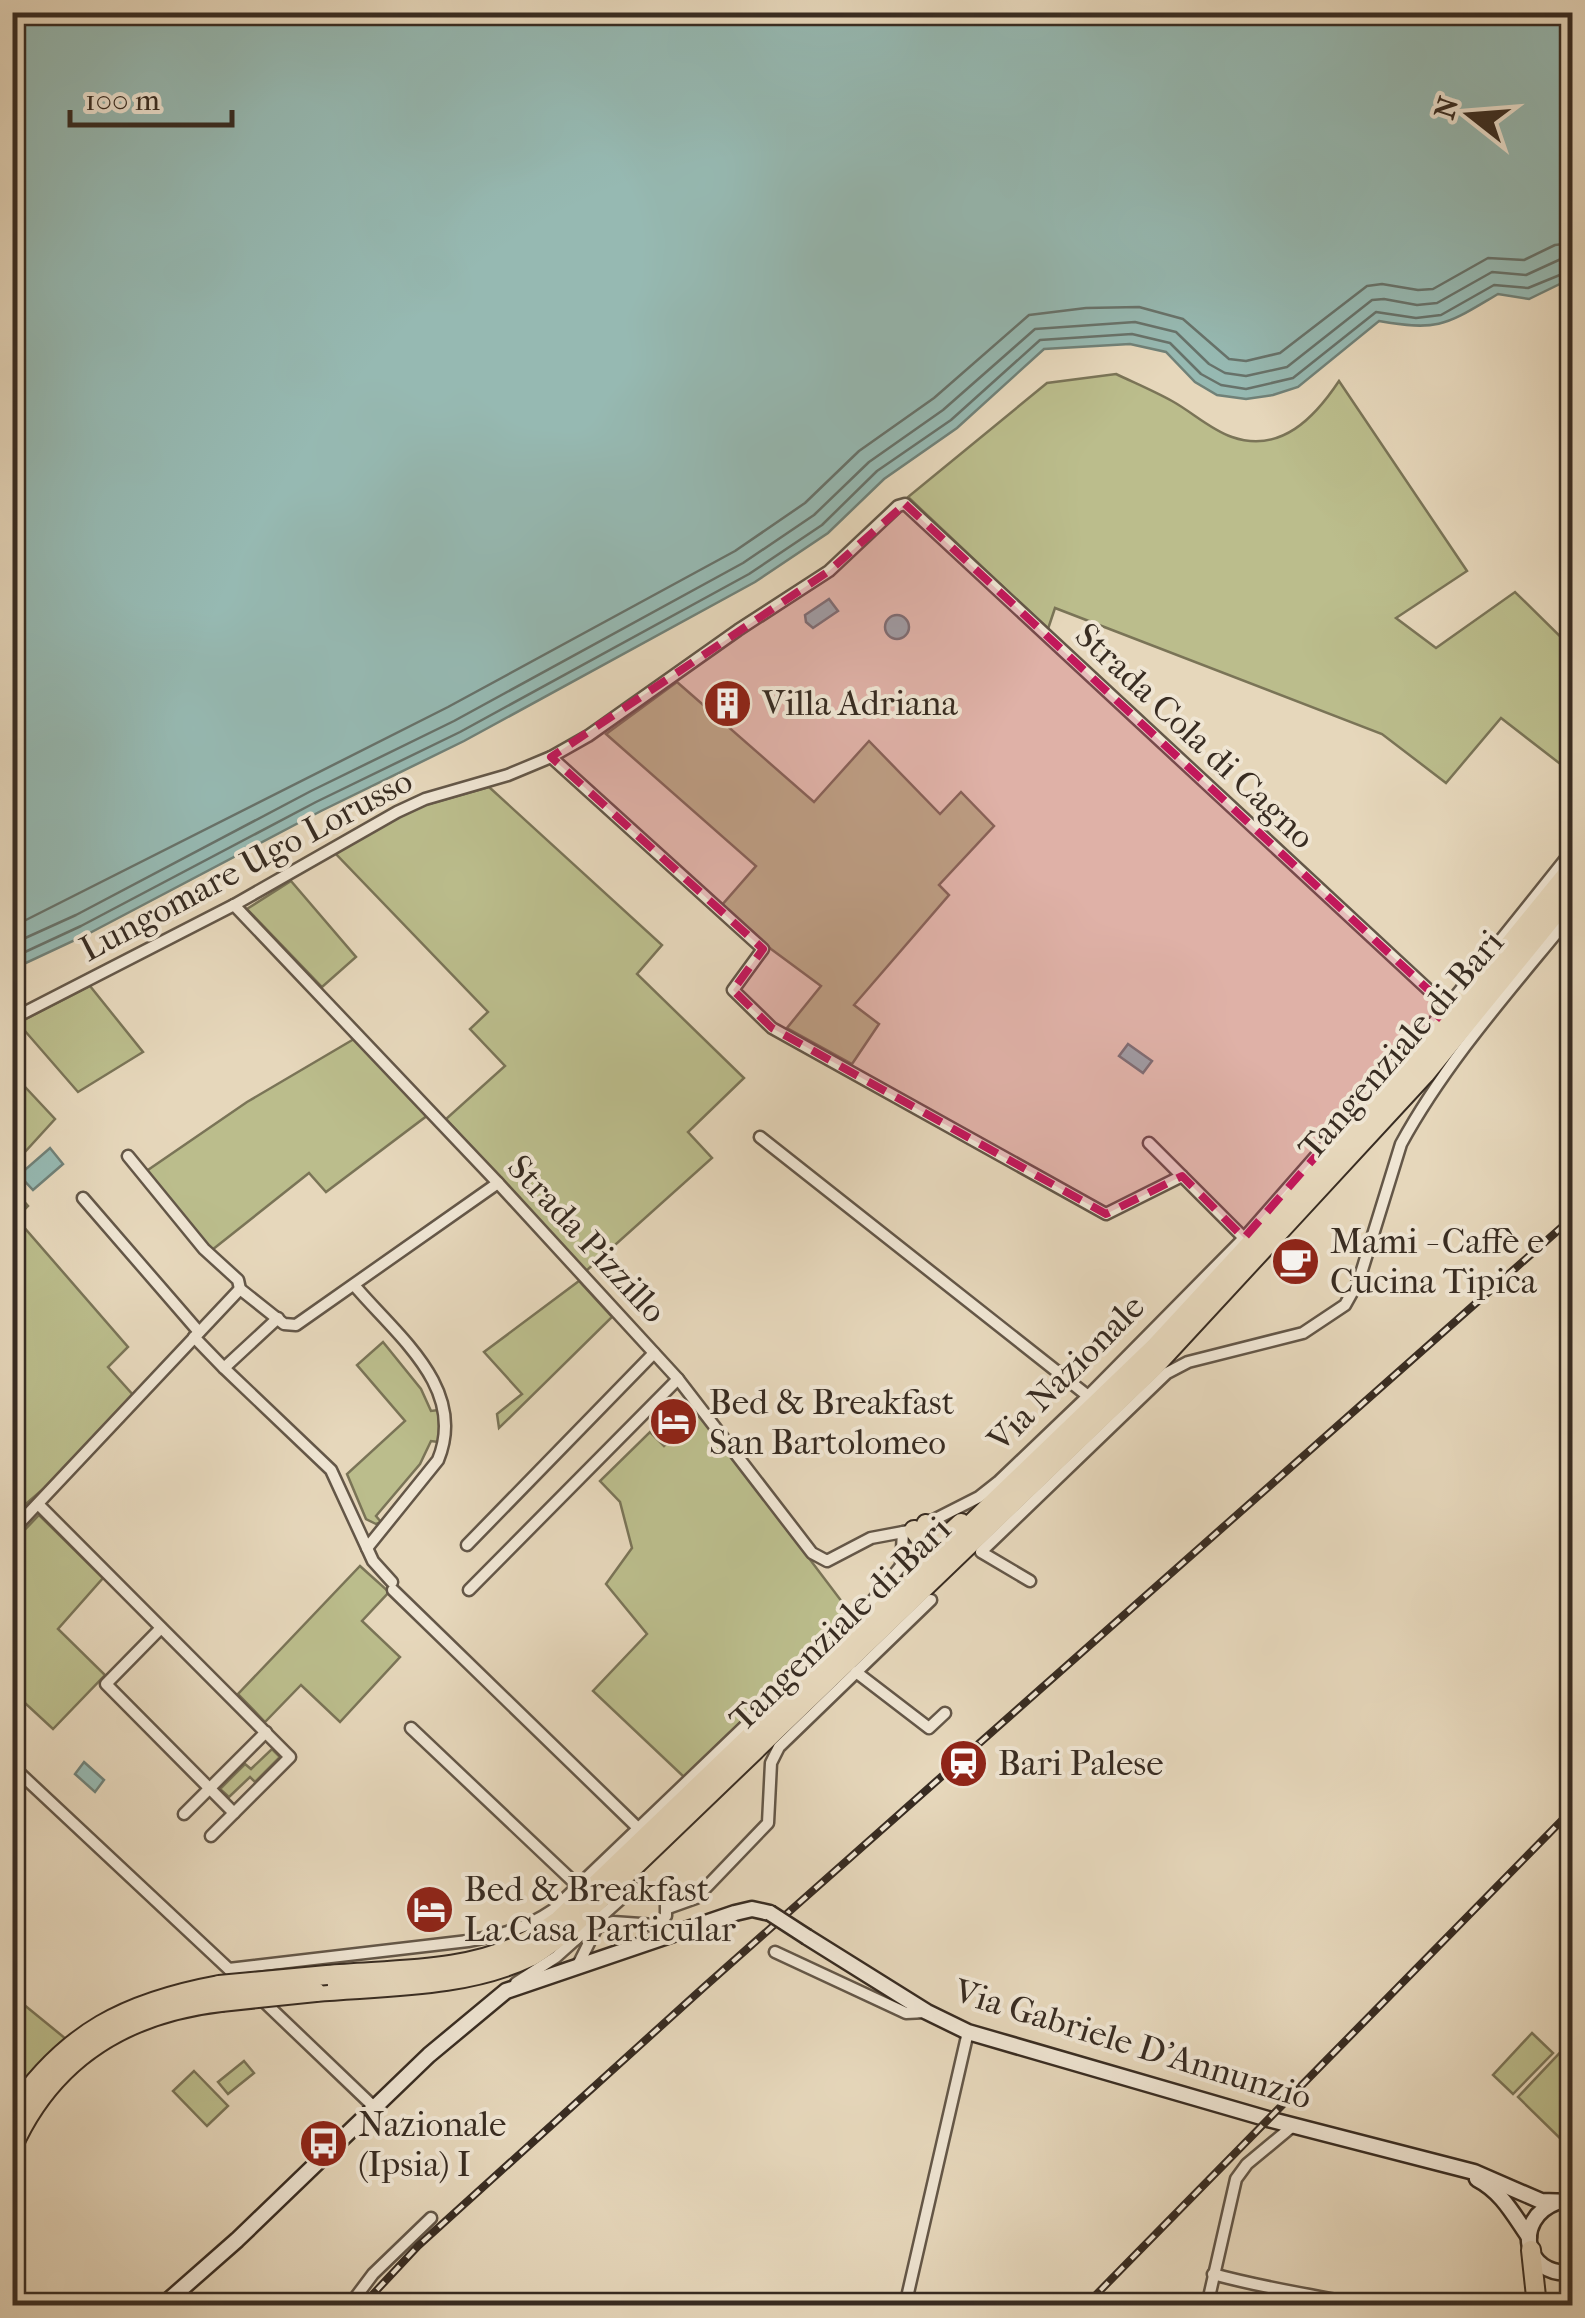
<svg xmlns="http://www.w3.org/2000/svg" width="1585" height="2318" viewBox="0 0 1585 2318" font-family="'IM FELL French Canon',serif">
<style>
.green{fill:#bbbd8c;stroke:#7a7457;stroke-width:2.5}
.water{fill:#96b9b2;stroke:#708178;stroke-width:2.5}
.lines{fill:none;stroke-linecap:round;stroke-linejoin:round}
.shore{stroke:#67726a;stroke-width:2.5}
.street-casing{stroke:#645748;stroke-width:15}
.secondary-casing{stroke:#382c22;stroke-width:19}
.highway-casing{stroke:#382c22;stroke-width:22}
.street{stroke:#efe5d3;stroke-width:10}
.secondary{stroke:#efe5d3;stroke-width:14}
.highway{stroke:#e6d7bb;stroke-width:18}
.rail-casing{stroke:#382c22;stroke-width:8}
.rail{stroke:#efe5d3;stroke-width:4;stroke-dasharray:11;stroke-linecap:butt}
.secondary-bridge-casing{stroke:#382c22;stroke-width:19;stroke-linecap:butt}
.highway-bridge-casing{stroke:#382c22;stroke-width:22;stroke-linecap:butt}
.secondary-bridge{stroke:#efe5d3;stroke-width:14}
.highway-bridge{stroke:#e6d7bb;stroke-width:18}
.marked{fill:#c2185b;fill-opacity:0.2;stroke:#c2185b;stroke-width:8;stroke-dasharray:20 12;stroke-linejoin:round}
.labels{text-anchor:middle;dominant-baseline:central;stroke-width:8;stroke-linejoin:round;paint-order:stroke}
.poi-label{font-size:35px;fill:#382c22;stroke:#efe5d3;text-anchor:start}
.street-label{font-size:35px;fill:#382c22;stroke:#efe5d3}
</style>
<rect width="100%" height="100%" fill="#e6d7bb"/>
<filter id="stains"><feTurbulence type="fractalNoise" baseFrequency=".002" numOctaves="4"/><feColorMatrix values="0 0 0 0 .2 0 0 0 0 .09 0 0 0 0 .02 0 0 0 .5 -.17"/></filter>
<radialGradient id="worn" r=".72"><stop offset=".6" stop-color="#630" stop-opacity="0"/><stop offset="1" stop-color="#630" stop-opacity=".3"/></radialGradient>
<g class="green">
<path d="M1116,374C1135,383 1154,391 1172,401C1192,412 1211,430 1232,437C1281,454 1315,417 1339,381L1467,571L1396,618L1436,648L1515,592L1572,648V773L1501,718L1446,783L1382,734L1055,608L1048,629L908,497L1047,383Z"/>
<polygon points="677,682 814,802 869,741 940,814 961,792 994,826 939,885 949,895 854,1005 879,1024 852,1064 787,1028 821,986 771,949 722,905 756,866 606,734"/>
<polygon points="489,787 662,945 637,974 744,1078 688,1132 712,1158 586,1271 446,1119 505,1066 470,1029 488,1012 335,853 411,809"/>
<polygon points="291,881 356,957 322,987 247,909"/>
<polygon points="90,986 143,1052 78,1092 18,1023"/>
<polygon points="354,1039 428,1115 326,1192 309,1173 212,1250 145,1172 247,1102"/>
<polygon points="12,1073 55,1119 13,1165 12,1165"/>
<polygon points="12,1188 28,1206 16,1218 128,1347 108,1367 134,1396 56,1478 13,1515"/>
<polygon points="579,1281 612,1317 499,1428 497,1414 522,1394 484,1352"/>
<polygon points="383,1342 421,1389 431,1411 439,1410 439,1442 431,1441 420,1464 376,1516 381,1522 376,1524 366,1519 347,1474 405,1421 357,1365"/>
<polygon points="699,1413 852,1615 684,1777 593,1691 647,1634 606,1584 632,1548 620,1502 600,1481 650,1432 664,1446"/>
<polygon points="39,1515 103,1578 58,1629 105,1675 53,1729 13,1692 13,1542"/>
<polygon points="360,1566 389,1592 362,1621 400,1657 340,1722 301,1685 265,1722 238,1694"/>
<polygon points="272,1749 280,1757 255,1782 250,1777 229,1797 220,1789 245,1764 251,1769"/>
<polygon points="12,1995 66,2039 35,2068 13,2096"/>
<polygon points="1532,2033 1553,2053 1513,2094 1493,2075"/>
<polygon points="1572,2040 1572,2150 1518,2097"/>
<polygon points="244,2061 254,2073 228,2094 218,2082"/>
<polygon points="194,2071 228,2106 207,2126 173,2091"/>
</g>
<g class="water">
<path d="M12,13H1572V278L1529,299L1498,294C1447,324 1440,332 1379,321L1298,387L1273,395L1246,399L1217,395L1195,382L1166,352L1130,344L1044,349L957,428L884,479L828,533L755,582L464,741L321,811L86,935L13,969Z"/>
<polygon points="829,599 838,611 813,628 806,622 805,615"/>
<circle cx="897" cy="627" r="12"/>
<polygon points="1128,1044 1152,1061 1143,1073 1119,1056"/>
<polygon points="50,1148 63,1164 33,1190 19,1175"/>
<polygon points="84,1762 104,1780 95,1792 75,1774"/>
</g>
<g class="lines">
<g class="shore">
<polyline points="12,927 448,707 735,551 805,503 859,451 934,398 1029,315 1086,308 1139,307 1183,319 1229,359 1246,361 1280,353 1367,286 1382,284 1418,290 1433,289 1488,258 1524,260 1555,245 1572,243"/>
<polyline points="12,944 76,915 311,791 454,721 743,563 814,515 869,462 943,410 1035,329 1135,322 1176,332 1209,364 1225,373 1246,376 1287,367 1372,300 1384,299 1417,305 1437,303 1492,272 1526,275 1561,259 1572,258"/>
<polyline points="12,958 81,926 316,802 460,732 749,574 822,525 877,471 951,420 1040,340 1132,334 1170,343 1201,374 1221,385 1246,389 1293,378 1376,312 1416,318 1441,315 1494,285 1528,288 1572,270"/>
</g>
<defs>
<g id="street">
<polyline points="551,757 763,949 733,990 772,1028 1106,1214 1182,1176 1244,1238"/>
<polyline points="234,905 498,1183 678,1379 812,1553 827,1561 871,1538 914,1530 979,1497 998,1482 1088,1396 1244,1238 1447,1007 1572,851"/>
<polyline points="12,1019 234,905 397,812 425,799 508,775 551,757 588,736 738,630 829,571 898,506 905,504 1447,1007"/>
<polyline points="760,1137 1088,1396"/>
<polyline points="1149,1143 1182,1176"/>
<polyline points="128,1156 204,1249 238,1280 240,1289 284,1324 296,1325 498,1183"/>
<polyline points="83,1198 199,1332"/>
<path d="M354,1285C396,1335 468,1388 438,1460L367,1548"/>
<polyline points="194,1337 224,1368 278,1318"/>
<polyline points="224,1368 331,1470 373,1561 392,1582"/>
<polyline points="38,1504 290,1757 211,1836"/>
<polyline points="12,1531 240,1289"/>
<polyline points="467,1545 654,1353"/>
<path d="M1030,1581L981,1552L1167,1373L1188,1362L1303,1333L1345,1305L1359,1280L1401,1144C1447,1060 1512,988 1572,914"/>
<polyline points="393,1590 638,1828"/>
<polyline points="469,1590 678,1379"/>
<polyline points="161,1628 106,1684 234,1813"/>
<polyline points="856,1672 929,1728 945,1713"/>
<polyline points="411,1728 578,1886"/>
<polyline points="12,1766 232,1972"/>
<polyline points="184,1814 266,1732"/>
<polyline points="668,1908 696,1898 768,1823 771,1763 779,1747 931,1600"/>
<polyline points="775,1952 906,2013 926,2012"/>
<path d="M229,1969L468,1941C501,1935 525,1929 553,1910L860,1616L901,1566L903,1532"/>
<polyline points="516,1983 556,1957 632,1889 652,1890 666,1900 666,1916 655,1925 613,1922 597,1927 577,1967"/>
<polyline points="259,1997 374,2107"/>
<path d="M1213,2274C1256,2286 1299,2293 1342,2301"/>
<polyline points="349,2306 373,2274 431,2218"/>
<polyline points="905,2306 968,2032"/>
<polyline points="1207,2306 1236,2179 1247,2164 1294,2125"/>
</g>
<g id="secondary">
<polyline points="807,1937 927,2012 968,2032 1268,2119 1474,2172 1541,2201 1572,2202"/>
<path d="M1477,2179C1502,2192 1513,2214 1529,2237"/>
<path d="M1557,2202C1512,2219 1524,2278 1572,2272"/>
<polyline points="162,2306 237,2240 429,2055 506,1991 735,1913 752,1909 770,1913"/>
</g>
<g id="highway">
<polyline points="926,1524 941,1536 948,1535 961,1523"/>
<polyline points="914,1530 926,1546 927,1553 915,1566"/>
<path d="M327,1975C391,1969 468,1973 527,1941C538,1935 549,1927 559,1920L1154,1348L1378,1106L1572,868"/>
<path d="M316,1992C386,1986 465,1988 530,1957C543,1950 556,1939 568,1930L1155,1366L1425,1074L1572,893"/>
<path d="M12,2112C66,2032 127,2002 219,1985"/>
<path d="M12,2148C52,2058 126,2013 221,2002"/>
<polyline points="1531,2250 1537,2306"/>
<polyline points="1566,2306 1572,2291"/>
</g>
</defs>
<use href="#street" class="street-casing"/>
<use href="#secondary" class="secondary-casing"/>
<use href="#highway" class="highway-casing"/>
<use href="#street" class="street"/>
<use href="#secondary" class="secondary"/>
<use href="#highway" class="highway"/>
<defs>
<g id="rail">
<polyline points="362,2306 418,2246 703,1988 1572,1218"/>
<polyline points="1085,2306 1572,1810"/>
</g>
</defs>
<use href="#rail" class="rail-casing"/>
<use href="#rail" class="rail"/>
<defs>
<polyline id="secondary-bridge" points="770,1913 807,1937"/>
<g id="highway-bridge">
<polyline points="219,1985 327,1975"/>
<polyline points="221,2002 316,1992"/>
</g>
</defs>
<use href="#secondary-bridge" class="secondary-bridge-casing"/>
<use href="#highway-bridge" class="highway-bridge-casing"/>
<use href="#secondary-bridge" class="secondary-bridge"/>
<use href="#highway-bridge" class="highway-bridge"/>
</g>
<path class="marked" d="M905,504L1447,1007L1244,1238L1182,1176L1106,1214L772,1028L733,990L763,949L551,757L829,571Z"/>
<defs>
<symbol id="building-disc" viewBox="-11 -11 22 22"><circle r="9.5" fill="#8f2418" stroke="#efe5d3"/><path d="M-4-6H4V6H1V3H-1V6H-4ZM-2.5-4.3h1.7v1.8h-1.7ZM.8-4.3h1.7v1.8H.8ZM-2.5-1h1.7V.8h-1.7ZM.8-1h1.7V.8H.8Z" fill="#fff"/></symbol>
<symbol id="cafe-disc" viewBox="-11 -11 22 22"><circle r="9.5" fill="#8f2418" stroke="#efe5d3"/><path d="M-5.5-4.5H6V0H3Q3 3.5 0 3.5H-2.5Q-5.5 3.5-5.5 0ZM3-3.2v2h1.7v-2ZM-6 4.5H4V6H-6Z" fill="#fff"/></symbol>
<symbol id="hotel-disc" viewBox="-11 -11 22 22"><circle r="9.5" fill="#8f2418" stroke="#efe5d3"/><path d="M-6-4.5h1.5V1H6V5H4.5V3h-9V5H-6ZM-4 0a1.8 1.8 0 1 1 3.6 0ZM.5 0V-2.5h3Q6-2.5 6 0Z" fill="#fff"/></symbol>
<symbol id="station-disc" viewBox="-11 -11 22 22"><circle r="9.5" fill="#8f2418" stroke="#efe5d3"/><path d="M-3-6H3Q5-6 5-4V2Q5 4 3 4L4.5 6H3L1.5 4h-3L-3 6H-4.5L-3 4Q-5 4-5 2V-4Q-5-6-3-6ZM-3.5-4v3h7v-3ZM-3.5 1v1.5H-2V1ZM2 1v1.5H3.5V1Z" fill="#fff"/></symbol>
<symbol id="bus-disc" viewBox="-11 -11 22 22"><circle r="9.5" fill="#8f2418" stroke="#efe5d3"/><path d="M-5-6H5V4H4V6H2V4H-2V6H-4V4H-5ZM-3.5-4V0h7V-4ZM-3.5 1.2v1.5H-2V1.2ZM2 1.2v1.5H3.5V1.2Z" fill="#fff"/></symbol>
</defs>
<g fill-rule="evenodd">
<use href="#building-disc" x="700" y="676" width="55" height="55"/>
<use href="#cafe-disc" x="1268" y="1234" width="55" height="55"/>
<use href="#hotel-disc" x="646" y="1394" width="55" height="55"/>
<use href="#station-disc" x="936" y="1736" width="55" height="55"/>
<use href="#hotel-disc" x="402" y="1882" width="55" height="55"/>
<use href="#bus-disc" x="296" y="2116" width="55" height="55"/>
</g>
<g class="labels">
<g class="poi-label">
<text x="762" y="703">Villa Adriana</text>
<text x="1330" y="1241">Mami - Caffè e<tspan x="1330" dy="40">Cucina Tipica</tspan></text>
<text x="709" y="1402">Bed &amp; Breakfast<tspan x="709" dy="40">San Bartolomeo</tspan></text>
<text x="998" y="1763">Bari Palese</text>
<text x="464" y="1889">Bed &amp; Breakfast<tspan x="464" dy="40">La Casa Particular</tspan></text>
<text x="358" y="2124">Nazionale<tspan x="358" dy="40">(Ipsia) I</tspan></text>
</g>
<g class="street-label">
<text transform="translate(1195 736) rotate(43)">Strada Cola di Cagno</text>
<text transform="translate(246 865) rotate(-28)">Lungomare Ugo Lorusso</text>
<text transform="translate(1401 1045) rotate(-49)">Tangenziale di Bari</text>
<text transform="translate(587 1239) rotate(47)">Strada Pizzillo</text>
<text transform="translate(1066 1373) rotate(-45)">Via Nazionale</text>
<text transform="translate(840 1624) rotate(-44)">Tangenziale di Bari</text>
<text transform="translate(1133 2044) rotate(17)">Via Gabriele D'Annunzio</text>
</g>
</g>
<rect width="1585" height="2318" fill="none" stroke="#e6d7bb" stroke-width="50"/>
<rect x="15" y="15" width="1555" height="2288" fill="none" stroke="#382c22" stroke-width="5"/>
<rect x="25" y="25" width="1535" height="2268" fill="none" stroke="#382c22" stroke-width="2.5"/>
<g transform="translate(1470 115) rotate(287)" stroke="#efe5d3" stroke-width="8" paint-order="stroke">
<path d="M0-8L18 38L0 25L-18 38Z" fill="#382c22"/>
<text y="-15" font-size="28" font-weight="bold" text-anchor="middle" fill="#382c22">N</text>
</g>
<path d="M70 110v15h162v-15" fill="none" stroke="#382c22" stroke-width="5"/>
<text x="85" y="110" font-size="30" fill="#382c22" stroke="#efe5d3" stroke-width="8" paint-order="stroke">100 m</text>
<rect width="100%" height="100%" filter="url(#stains)"/>
<rect width="100%" height="100%" fill="url(#worn)"/>
</svg>
